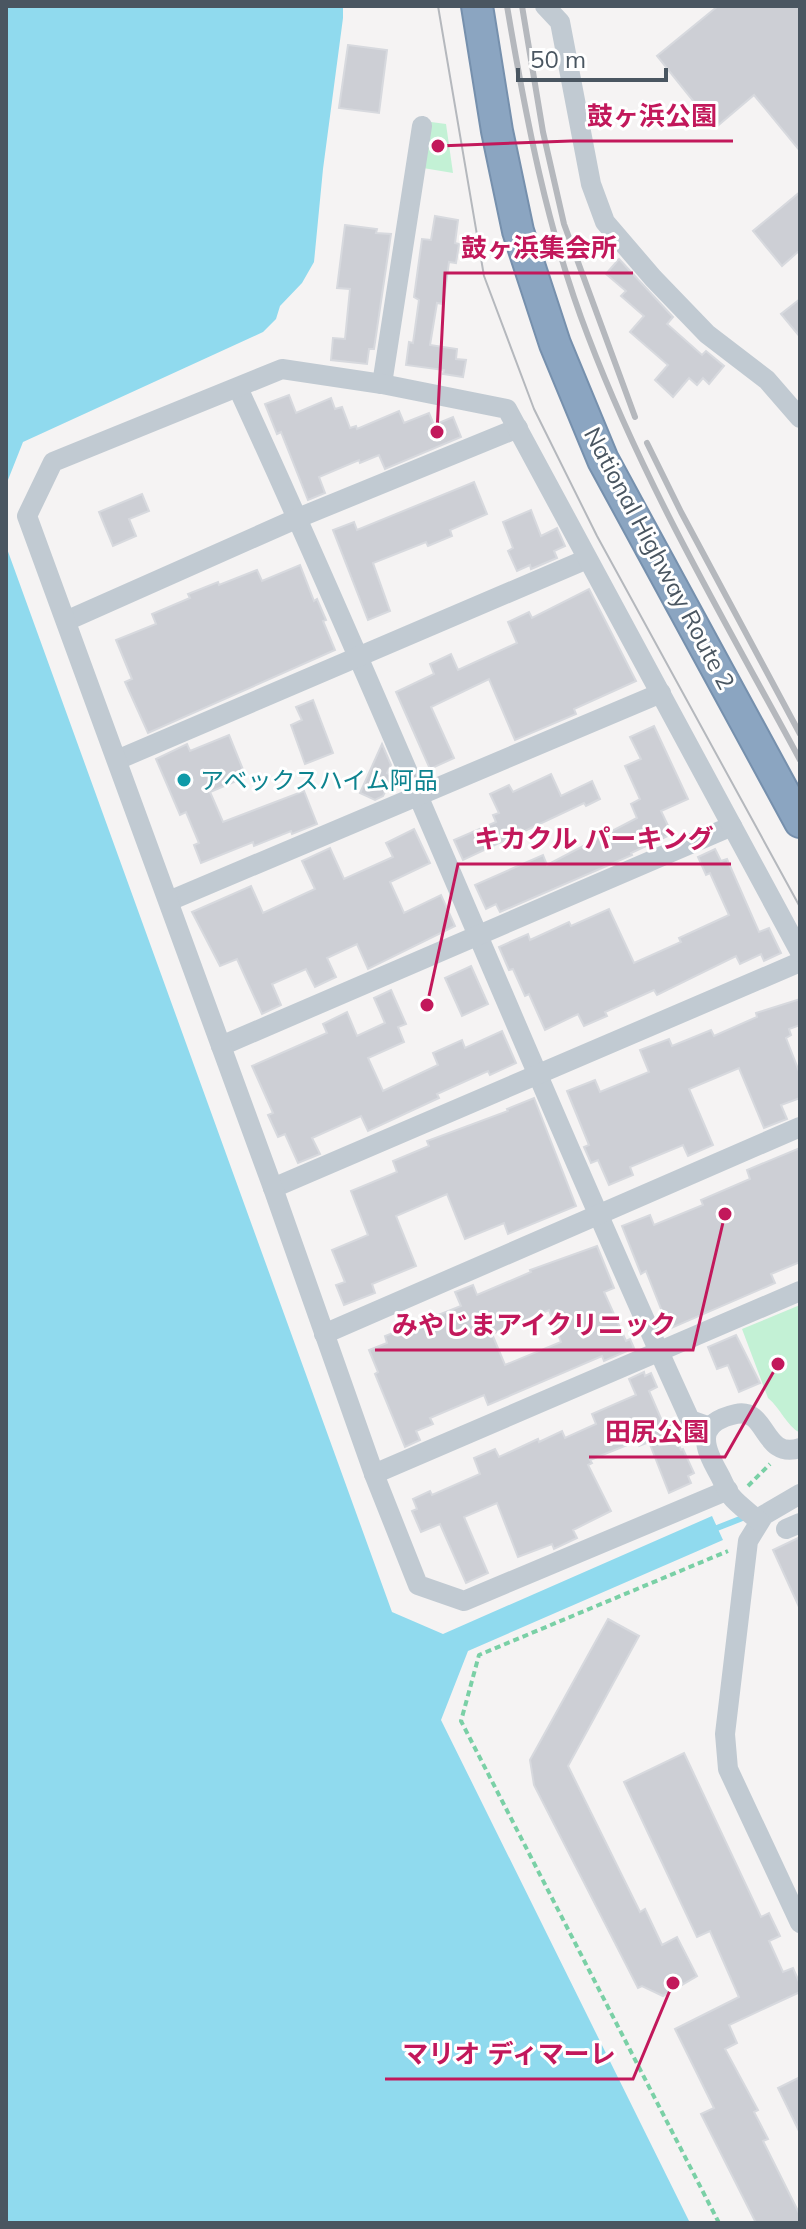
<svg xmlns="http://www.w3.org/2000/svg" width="806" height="2229" viewBox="0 0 806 2229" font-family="Mulish,'Noto Sans JP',sans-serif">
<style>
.green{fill:#c3f1d5}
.water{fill:#90daee}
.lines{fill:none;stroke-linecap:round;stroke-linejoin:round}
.stream{stroke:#90daee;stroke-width:6}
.building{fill:#cdcfd5;stroke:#d7d9de;stroke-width:2;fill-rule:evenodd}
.highway-casing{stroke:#7690ad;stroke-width:34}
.path{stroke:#7ad0a6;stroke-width:4;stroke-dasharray:6 4;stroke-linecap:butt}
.minor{stroke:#c1cad2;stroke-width:20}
.highway{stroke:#8ba5c1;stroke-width:30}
.tram{stroke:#b5b8bd;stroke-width:2}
.rail{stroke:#b5b8bd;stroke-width:6}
.culture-dot{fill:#0f9aa8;stroke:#fff;stroke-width:3}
.labels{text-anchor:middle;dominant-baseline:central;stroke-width:6;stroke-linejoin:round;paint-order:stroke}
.street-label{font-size:24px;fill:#4a5661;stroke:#fff}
.culture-label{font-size:24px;fill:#0d838f;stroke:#fff;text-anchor:start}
.leader{fill:none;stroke:#c2185b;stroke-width:3}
.callout-dot{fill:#c2185b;stroke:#fff;stroke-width:3}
.callout-label{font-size:26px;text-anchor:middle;font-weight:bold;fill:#c2185b;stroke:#fff;stroke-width:6;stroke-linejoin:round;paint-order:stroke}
</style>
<rect width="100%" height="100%" fill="#f5f3f3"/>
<g class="green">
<polygon points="431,122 446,124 453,173 423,168"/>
<path d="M800,1305V1433C786,1425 781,1409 768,1398L742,1329Z"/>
</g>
<g class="water">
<polygon points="6,6 343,6 343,18 323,169 314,262 302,283 280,306 276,319 263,332 23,442 6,485"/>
<polygon points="6,546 392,1612 443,1634 712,1516 723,1540 468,1651 441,1720 690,2223 6,2223"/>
</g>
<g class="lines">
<polyline class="stream" points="717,1528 745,1517"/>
</g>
<g class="building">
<polygon points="718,6 800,6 800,151 754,95 715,128 657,56"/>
<polygon points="348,45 387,50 379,113 339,108"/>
<polygon points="800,192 800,250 782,266 753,231"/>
<polygon points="435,216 458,220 455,243 459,244 456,263 449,262 443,304 437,303 430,345 457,349 456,359 466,360 463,377 443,374 444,370 406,365 409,342 413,343 419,300 414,297 422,239 431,240"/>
<polygon points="345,225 377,229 376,233 391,234 374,349 369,349 367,364 331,360 333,338 345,339 350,289 337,288"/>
<polygon points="619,259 673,317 667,324 702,355 706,351 724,366 709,384 703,378 697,385 689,378 673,397 655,380 668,365 630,332 644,316 621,296 626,291 606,274"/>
<polygon points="800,299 800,337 781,314"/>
<polygon points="289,395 296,413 331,398 335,409 342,407 350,428 356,426 357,429 399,411 404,423 429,413 434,425 453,417 461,437 385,469 379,455 360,463 359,460 319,477 325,493 308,500 281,432 277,434 265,404"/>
<polygon points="474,482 487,514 450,530 452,536 428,546 426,542 373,563 390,611 368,620 333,530 354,522 357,530"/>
<polygon points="142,494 149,511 129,519 136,536 113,546 99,512"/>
<polygon points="531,510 541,536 557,528 565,546 554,551 557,558 531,569 530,565 517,571 508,551 513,548 503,522"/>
<polygon points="300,565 314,601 317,599 326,620 323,621 335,650 148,733 125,682 132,679 116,640 156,624 152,614 190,598 188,594 218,582 219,585 257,570 262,581"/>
<polygon points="589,589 636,681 574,709 576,714 515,740 489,679 431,707 454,758 430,769 396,692 434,674 430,664 451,654 458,670 517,643 508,622 529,612 532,618"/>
<polygon points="313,700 333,753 305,764 291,725 302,720 296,707"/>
<polygon points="654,726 688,799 661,811 672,834 631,853 632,855 500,912 496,904 486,909 475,885 543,855 547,865 637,818 631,804 640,799 625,766 641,759 630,737"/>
<polygon points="229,735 246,777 210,792 223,822 304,791 317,824 292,834 291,831 254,846 253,842 201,863 194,845 199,843 186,812 180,815 156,759 187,744 190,751"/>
<polygon points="382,744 391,765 387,773 393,776 383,796 375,800 360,793"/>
<polygon points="551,774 561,796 592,781 600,799 586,806 584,803 463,860 454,840 496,822 493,815 499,813 490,794 509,785 513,792"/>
<polygon points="414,829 430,863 390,882 404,913 441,895 455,926 368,969 357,944 327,958 336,977 315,987 306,969 272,984 281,1005 262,1014 237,959 220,966 192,912 251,886 263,913 315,889 302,861 330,848 344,879 393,857 386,843"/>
<polygon points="715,849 721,861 727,859 759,932 769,928 781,953 764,961 761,954 740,964 736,956 657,995 654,990 605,1012 607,1016 584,1026 578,1014 545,1030 529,994 525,996 513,969 509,970 499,947 528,934 530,940 569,922 571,926 609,909 634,963 681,942 679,938 729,915 710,873 706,875 698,857"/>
<polygon points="471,966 488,1004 462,1016 445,978"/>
<polygon points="391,990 406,1024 398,1027 404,1042 368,1058 383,1091 438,1065 433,1053 462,1040 465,1048 502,1031 516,1063 490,1075 488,1071 437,1094 439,1098 368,1131 361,1116 312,1138 320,1154 298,1163 285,1134 278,1137 268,1115 273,1113 252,1066 327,1033 323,1024 347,1012 357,1036 385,1023 374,998"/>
<polygon points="800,999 800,1025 789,1029 791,1035 786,1038 800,1074 800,1098 781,1105 787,1119 764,1128 739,1068 689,1089 713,1145 688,1156 683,1145 630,1167 633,1175 609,1185 598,1160 591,1163 584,1147 589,1145 567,1091 595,1080 600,1092 649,1072 640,1050 669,1039 672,1046 711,1030 714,1036 757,1017 756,1013"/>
<polygon points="534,1098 576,1206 508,1234 504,1223 465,1239 447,1194 396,1216 416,1266 372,1284 375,1293 344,1305 336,1285 345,1282 332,1250 368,1235 351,1191 397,1172 393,1161 429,1146 427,1141 508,1111 507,1109"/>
<polygon points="800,1148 800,1262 771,1274 775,1283 669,1329 646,1271 641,1274 622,1226 650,1215 654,1225 703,1205 701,1200 750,1179 747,1170"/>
<path d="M597,1246L614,1288L604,1292L626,1341L630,1339L634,1348L604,1361L602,1356L488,1405L484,1395L430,1418L433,1424L416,1431L420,1440L405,1447L375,1374L378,1372L369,1350L387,1343L385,1336L461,1306L455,1292L473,1285L477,1295L531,1272L530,1270ZM549,1310L561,1342L505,1365L492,1334Z"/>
<polygon points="736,1335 760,1383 739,1392 728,1365 717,1369 708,1347"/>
<polygon points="644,1372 645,1376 651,1373 657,1387 649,1391 662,1421 667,1419 681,1450 683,1449 694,1473 688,1476 691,1483 669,1493 649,1442 639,1446 637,1441 590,1460 592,1463 588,1465 611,1511 573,1530 577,1538 554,1549 552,1544 518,1557 497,1503 464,1517 488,1573 466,1583 440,1524 421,1532 412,1511 417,1509 413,1499 430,1491 432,1495 480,1474 474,1458 495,1449 499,1457 538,1439 539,1442 562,1431 565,1438 596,1424 592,1414 636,1395 629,1379"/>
<polygon points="800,1537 800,1609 773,1550"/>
<polygon points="608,1619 639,1636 568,1766 640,1912 645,1909 662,1945 677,1937 697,1976 663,1996 642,1986 638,1988 534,1785 530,1760"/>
<polygon points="684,1753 761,1917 769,1913 780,1936 769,1941 783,1972 793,1968 800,1984 800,1992 729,2025 737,2043 725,2049 758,2110 754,2112 768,2139 763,2141 800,2215 800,2223 756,2223 701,2114 714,2108 675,2029 739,1997 710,1931 697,1937 624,1782"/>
<polygon points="800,2077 800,2133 778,2088"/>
</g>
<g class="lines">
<defs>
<polyline id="highway" points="477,6 497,131 518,231 555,344 603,460 800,822"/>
</defs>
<use href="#highway" class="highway-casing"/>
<g class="path">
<polyline points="748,1486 770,1464"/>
<polyline points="719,2223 461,1721 479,1655 728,1551"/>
</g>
<g class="minor">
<polyline points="545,6 560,22 591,184 605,222 653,278 707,334 767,380 800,418"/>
<polyline points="382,384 422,126"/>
<path d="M238,388C395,729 534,1078 690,1420L710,1427"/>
<polyline points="66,621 298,518 518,428"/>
<polyline points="117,760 587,559"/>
<polyline points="169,901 661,693"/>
<polyline points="221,1046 732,826"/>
<polyline points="273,1188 800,962"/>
<polyline points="324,1334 800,1127"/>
<polyline points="374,1474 800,1291"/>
<polyline points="728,1490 464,1601 418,1585 374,1474 273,1188 27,516 53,462 282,369 382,384 507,409 800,952"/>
<polyline points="800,1494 764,1515 748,1541 725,1734 728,1769 800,1923"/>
<path d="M759,1521C750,1513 738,1505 731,1496C726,1490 723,1481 719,1474C703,1446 695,1423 736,1414C768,1407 762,1460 800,1448"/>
<polyline points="786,1529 800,1523"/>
</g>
<use href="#highway" class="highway"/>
<polyline class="tram" points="438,6 484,276 534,409 597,536 800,907"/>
<g class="rail">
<path d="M507,6C526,118 547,230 588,336C644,484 725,621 800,760"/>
<polyline points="522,6 543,132 564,224 635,417"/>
<polyline points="647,443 681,512 800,734"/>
</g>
</g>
<circle class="culture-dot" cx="184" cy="780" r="8"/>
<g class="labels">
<g class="street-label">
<text transform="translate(660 558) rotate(62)">National Highway Route 2</text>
</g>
<g class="culture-label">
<text x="200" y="780">アベックスハイム阿品</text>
</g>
</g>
<path class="leader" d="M438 146L571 141H733M437 432L445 273H633M427 1005L458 864H731M725 1214L693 1350H375M778 1364L725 1457H589M673 1983L633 2079H385"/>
<g class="callout-dot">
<circle cx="438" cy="146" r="8"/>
<circle cx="437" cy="432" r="8"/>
<circle cx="427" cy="1005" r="8"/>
<circle cx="725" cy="1214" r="8"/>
<circle cx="778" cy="1364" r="8"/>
<circle cx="673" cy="1983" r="8"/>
</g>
<g class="callout-label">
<text x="652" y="125">鼓ヶ浜公園</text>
<text x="539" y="257">鼓ヶ浜集会所</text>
<text x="594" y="848">キカクル パーキング</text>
<text x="534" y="1334">みやじまアイクリニック</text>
<text x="657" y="1441">田尻公園</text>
<text x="509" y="2063">マリオ ディマーレ</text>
</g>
<rect width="806" height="2229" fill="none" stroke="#4a5661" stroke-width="16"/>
<path d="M518 68v12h148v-12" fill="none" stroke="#4a5661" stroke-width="4"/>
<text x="530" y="68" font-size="24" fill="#4a5661" stroke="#ffffff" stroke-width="6" paint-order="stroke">50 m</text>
</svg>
